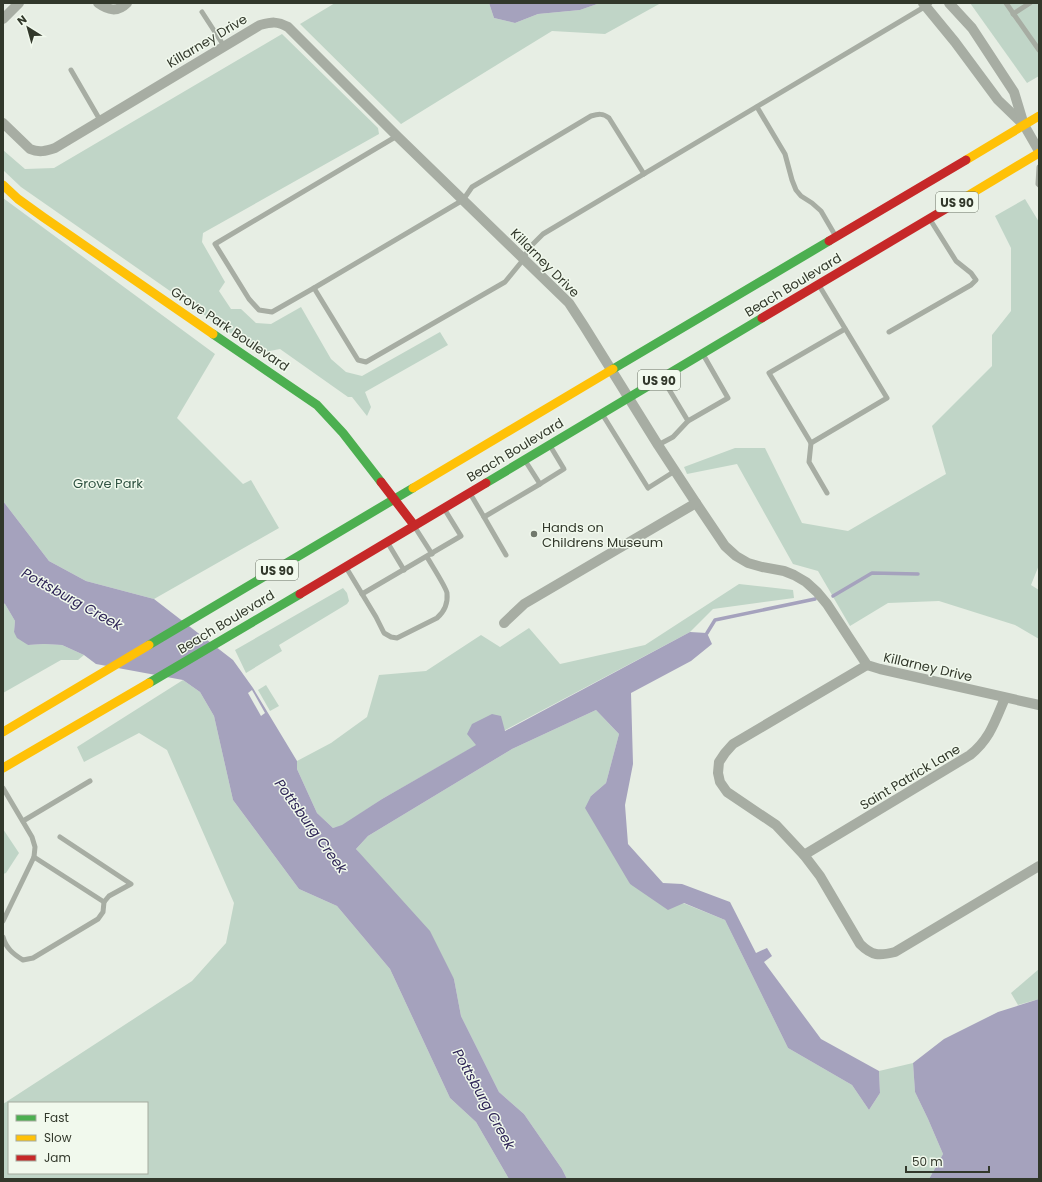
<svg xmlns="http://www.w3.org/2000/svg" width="1042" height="1182" viewBox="0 0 1042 1182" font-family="Poppins,sans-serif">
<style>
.green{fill:#c0d5c7;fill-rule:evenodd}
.water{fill:#a5a2bd}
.pier{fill:#e7eee4}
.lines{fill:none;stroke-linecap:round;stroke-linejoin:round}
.stream{stroke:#a5a2bd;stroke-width:3.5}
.lane{stroke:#a7ada3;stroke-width:5}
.street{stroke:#a7ada3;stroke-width:10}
.fast{stroke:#4caf50;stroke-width:9}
.slow{stroke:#ffc107;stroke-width:9}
.jam{stroke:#c62828;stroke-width:9}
.poi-dot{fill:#71786c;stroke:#f1f9ed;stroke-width:1.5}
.labels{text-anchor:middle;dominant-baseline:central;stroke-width:3;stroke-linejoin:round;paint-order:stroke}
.shield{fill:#f1f9ed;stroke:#6b7265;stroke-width:1}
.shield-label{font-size:12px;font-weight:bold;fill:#32382b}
.street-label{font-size:13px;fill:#32382b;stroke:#f1f9ed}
.park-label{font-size:13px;fill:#315443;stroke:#f1f9ed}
.poi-label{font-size:13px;fill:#32382b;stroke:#f1f9ed;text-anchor:start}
.water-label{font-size:14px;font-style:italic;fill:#2e2456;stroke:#f1f9ed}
</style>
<rect width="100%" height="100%" fill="#e7eee4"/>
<g class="green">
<polygon points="335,3 489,3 494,18 515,23 538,14 580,10 600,3 661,3 605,34 552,31 401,124 300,24"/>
<polygon points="970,3 1039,3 1039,76 1027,83"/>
<polygon points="282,34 378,128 379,134 203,233 202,242 225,282 219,291 231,309 241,309 256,323 271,324 301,307 331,359 346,372 362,376 440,332 448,345 365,392 371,407 367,416 352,397 348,397 280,349 259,353 21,187 3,170 3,150 25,169 54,168"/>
<polygon points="3,198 215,354 177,418 243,484 251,480 279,528 154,599 86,581 49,561 3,501"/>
<polygon points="1025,199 1039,222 1039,565 1031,585 1039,590 1039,639 1015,625 939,601 888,603 850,626 818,571 793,564 737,464 687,474 684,467 735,448 765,448 802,523 848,531 946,474 932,426 992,366 992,335 1011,311 1011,248 995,216"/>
<polygon points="739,584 793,590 794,598 713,609 690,632 477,745 382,799 342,826 333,828 317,813 297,769 297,761 331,743 367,717 379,675 426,671 481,635 500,647 529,628 560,664 645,645"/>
<polygon points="343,588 347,593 349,601 347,604 279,645 282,651 246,673 235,650"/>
<polygon points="3,603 5,604 15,621 14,632 28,645 44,644 62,645 84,655 78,660 61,660 3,693"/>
<path d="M183,680L200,692L214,716L233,800L299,889L337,906L390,969L450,1098L476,1122L509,1179H3V1104L192,981L226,943L234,903L167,750L139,733L84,762L77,747ZM9,1103H147V1173H9Z"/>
<polygon points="266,685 279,706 270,711 258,690"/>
<polygon points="596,710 619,734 606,783 591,796 630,884 683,903 725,920 788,1048 852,1085 869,1110 880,1093 879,1071 913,1063 915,1092 928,1119 943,1154 929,1179 567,1179 562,1169 524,1114 499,1092 461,1016 454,979 356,849 368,836 512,749"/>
<polygon points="3,829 19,853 6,873 3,874"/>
<polygon points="1039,969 1039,999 1018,1005 1011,993"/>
</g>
<g class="water">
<polygon points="489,3 600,3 580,10 538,14 515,23 494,18"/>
<polygon points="3,501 49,561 86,581 154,599 233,660 253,688 297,761 297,769 317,813 333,828 342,825 382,799 476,745 467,734 472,724 492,714 501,716 505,731 690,632 707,633 712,644 691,661 631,693 633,764 625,805 628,844 663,883 682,884 730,902 756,953 767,948 772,956 764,962 821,1039 879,1071 880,1093 869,1110 852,1085 788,1048 725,920 684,903 668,910 630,884 585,808 591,796 606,783 619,734 596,710 512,749 368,836 356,849 430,931 454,979 461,1016 499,1092 524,1114 562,1169 567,1179 509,1179 476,1122 450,1098 390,969 337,906 299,889 233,800 214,716 200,692 183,680 96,664 84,655 62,645 44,644 28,645 17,638 14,632 15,621 5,604 3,603"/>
<polygon points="1039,999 1039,1179 929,1179 943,1154 928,1119 915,1092 913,1063 944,1039 998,1012"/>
</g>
<polygon class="pier" points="252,690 265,713 261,716 248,693"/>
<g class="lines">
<g class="stream">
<polyline points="833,596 872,573 918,574"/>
<polyline points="707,633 715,620 815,599"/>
</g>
<g class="lane">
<polyline points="1006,3 1039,50"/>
<polyline points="202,12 224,46"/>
<polyline points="1013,14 1030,3"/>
<polyline points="71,70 100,120"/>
<polyline points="757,107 785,154 792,180 796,190 801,196 812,203 821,211 835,235"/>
<polyline points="397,136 215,244 249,299 259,310 272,312 314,288 358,360 366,362 505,282 523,260 529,248 543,234 926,6 930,3"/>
<polyline points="1039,167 1038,184 1039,185"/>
<polyline points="820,287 887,398 811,443 809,462 827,493"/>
<path d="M314,288L463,200L472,187L591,116C598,114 603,113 609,118L644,174"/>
<polyline points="889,332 971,285 976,280 971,273 956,261 931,221"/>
<polyline points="664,381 688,421 728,398 704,356"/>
<polyline points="604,417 648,488 675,471"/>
<polyline points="811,443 769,373 845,329"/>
<polyline points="658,445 673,437 688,421"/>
<polyline points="526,462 540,484 564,469 552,449"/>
<polyline points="471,495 484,517 540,484"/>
<polyline points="484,517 506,555"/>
<polyline points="416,529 432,554"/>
<polyline points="389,545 404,570"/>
<path d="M347,569L376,617L384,633L391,637L397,638L437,618C444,612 448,603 447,593C446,587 431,564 427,557"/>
<polyline points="362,594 461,536 445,510"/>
<polyline points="3,788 32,837 35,847 34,857 3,921"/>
<polyline points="23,821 90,781"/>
<polyline points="34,857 104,902"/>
<path d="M3,937C6,948 13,954 23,960L33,958L98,919L103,912L104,902L109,896L131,884L60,837"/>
</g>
<g class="street">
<path d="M98,3C108,10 117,13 127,3"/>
<polyline points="923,3 955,42 998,100 1023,124"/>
<polyline points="949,3 972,28 1014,92 1024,125 1039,151"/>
<polyline points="3,19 19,3"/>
<path d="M3,123L30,149C39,153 46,151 55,148L260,25C272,22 277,21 288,27L397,136L569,303L584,326L658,445L696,503L725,546L736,556L748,563L762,567L784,571L794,575L806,582L817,592L827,604L867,665L880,669L1039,705"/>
<polyline points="504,623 524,604 696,503"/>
<path d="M867,665L733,744L725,753L719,762L718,773L720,782L727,792L776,825L804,855L820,876L860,944C872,956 879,956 895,952L1039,866"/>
<path d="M804,855L970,755C990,739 995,721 1005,698"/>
</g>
<g class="fast">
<polyline points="213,334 317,405 343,433 381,482"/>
<polyline points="613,369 829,241"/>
<polyline points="486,483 762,318"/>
<polyline points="149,645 413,488"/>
<polyline points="149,683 300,594"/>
</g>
<g class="slow">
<polyline points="966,160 1039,116"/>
<polyline points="3,185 18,199 43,217 213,334"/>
<polyline points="964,198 1039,153"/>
<polyline points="413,488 613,369"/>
<polyline points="3,732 149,645"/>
<polyline points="3,768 149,683"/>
</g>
<g class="jam">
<polyline points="829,241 966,160"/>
<polyline points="762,318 964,198"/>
<polyline points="381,482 414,525"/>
<polyline points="300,594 486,483"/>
</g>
</g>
<circle class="poi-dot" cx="534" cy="534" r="4"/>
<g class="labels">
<g class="shield">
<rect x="936" y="192" width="42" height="20" rx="3"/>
<rect x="638" y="370" width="42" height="20" rx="3"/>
<rect x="256" y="560" width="42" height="20" rx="3"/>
</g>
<g class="shield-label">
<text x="957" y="202">US 90</text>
<text x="659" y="380">US 90</text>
<text x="277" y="570">US 90</text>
</g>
<g class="street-label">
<text transform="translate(207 41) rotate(-31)">Killarney Drive</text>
<text transform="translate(545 263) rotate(45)">Killarney Drive</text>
<text transform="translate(793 285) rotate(-31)">Beach Boulevard</text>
<text transform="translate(230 329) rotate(34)">Grove Park Boulevard</text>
<text transform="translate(515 450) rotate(-31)">Beach Boulevard</text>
<text transform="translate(226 622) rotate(-31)">Beach Boulevard</text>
<text transform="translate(928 667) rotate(13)">Killarney Drive</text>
<text transform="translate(910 777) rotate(-31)">Saint Patrick Lane</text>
</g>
<g class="park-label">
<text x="108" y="483">Grove Park</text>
</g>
<g class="poi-label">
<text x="542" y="527">Hands on<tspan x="542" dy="15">Childrens Museum</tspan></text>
</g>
<g class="water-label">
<text transform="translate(72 599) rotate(29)">Pottsburg Creek</text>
<text transform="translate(311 826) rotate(54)">Pottsburg Creek</text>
<text transform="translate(484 1099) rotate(61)">Pottsburg Creek</text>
</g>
</g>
<rect width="1042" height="1182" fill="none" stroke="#32382b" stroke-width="8"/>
<rect x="8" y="1102" width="140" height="72" fill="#f1f9ed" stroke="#a5ac9f"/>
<rect x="16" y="1115" width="20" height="6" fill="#4caf50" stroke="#a5ac9f"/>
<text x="44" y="1122" font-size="12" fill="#32382b">Fast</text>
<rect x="16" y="1135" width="20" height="6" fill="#ffc107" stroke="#a5ac9f"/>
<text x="44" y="1142" font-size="12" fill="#32382b">Slow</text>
<rect x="16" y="1155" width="20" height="6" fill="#c62828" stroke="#a5ac9f"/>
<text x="44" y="1162" font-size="12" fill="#32382b">Jam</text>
<g transform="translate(28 28) rotate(323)" stroke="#f1f9ed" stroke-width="3" paint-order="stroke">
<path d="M0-3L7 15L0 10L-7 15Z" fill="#32382b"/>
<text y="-6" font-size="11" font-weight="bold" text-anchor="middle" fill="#32382b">N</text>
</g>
<path d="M906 1166v6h83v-6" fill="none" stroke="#32382b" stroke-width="2"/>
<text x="912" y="1166" font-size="12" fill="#32382b" stroke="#f1f9ed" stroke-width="3" paint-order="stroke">50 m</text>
</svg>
